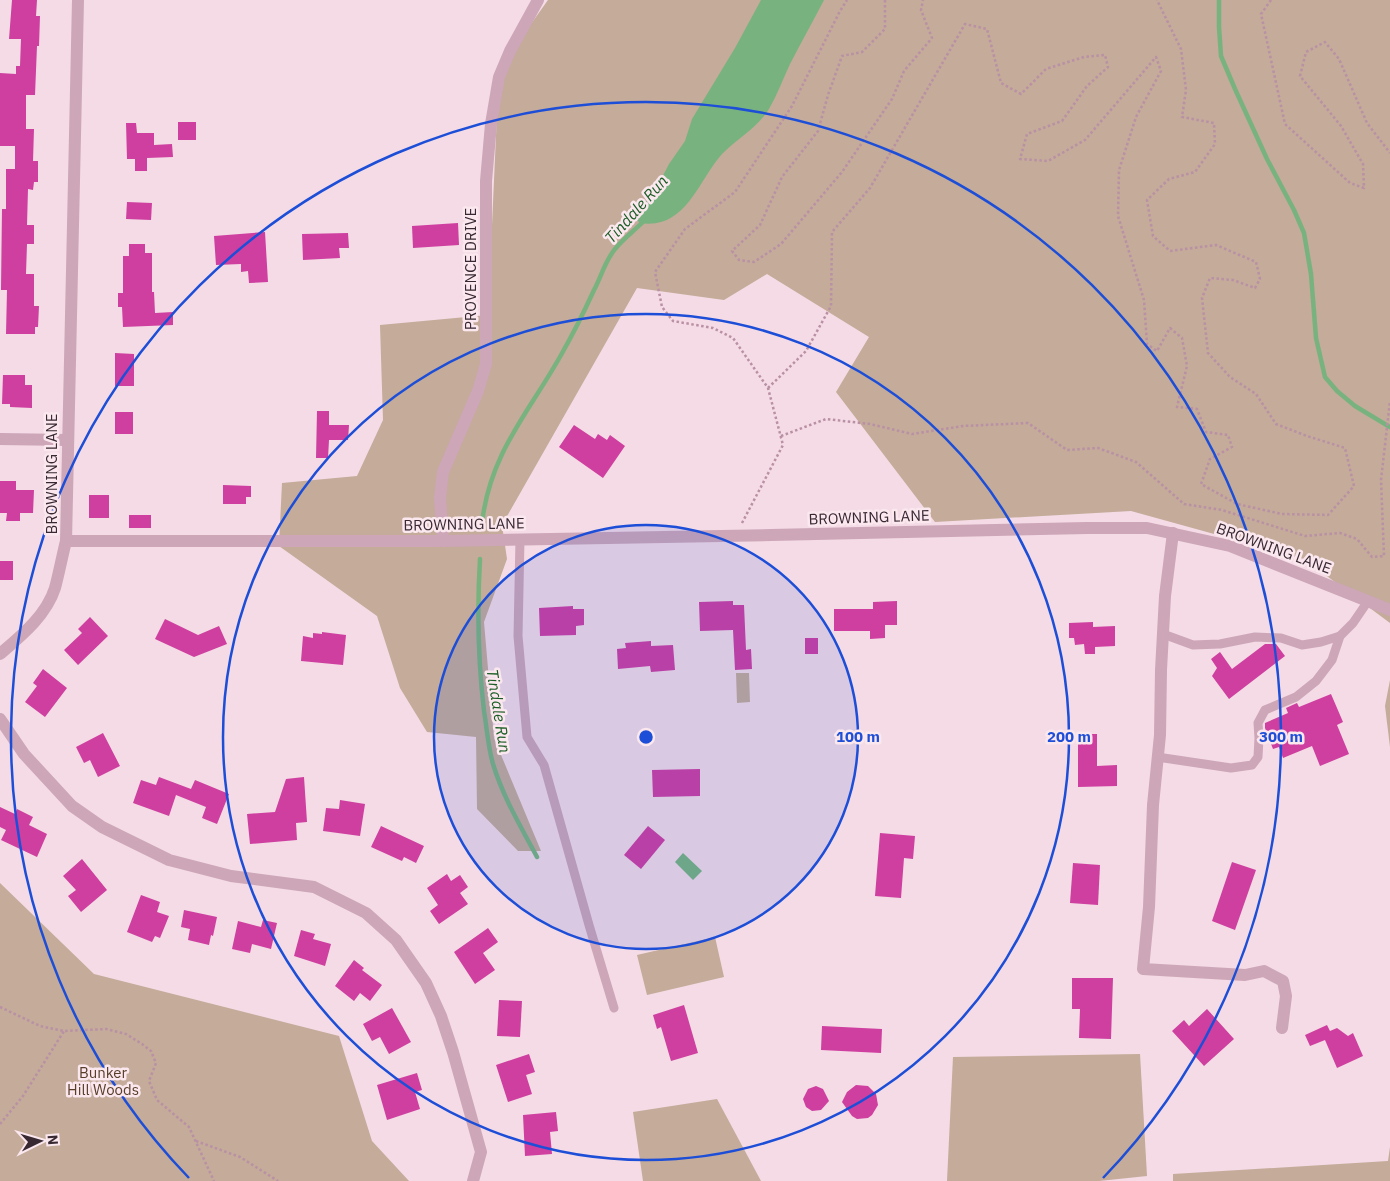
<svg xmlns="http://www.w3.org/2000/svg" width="1390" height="1181" viewBox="0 0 1390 1181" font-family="'IBM Plex Sans',sans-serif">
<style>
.green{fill:#c4ab9a}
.water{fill:#78b37f}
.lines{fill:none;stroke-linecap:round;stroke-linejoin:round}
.stream{stroke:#78b37f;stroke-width:4.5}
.building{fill:#ce3fa0}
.path{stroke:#b990a4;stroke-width:2.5;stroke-dasharray:2.5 2.5;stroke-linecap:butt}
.service{stroke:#cda6b8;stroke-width:9}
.minor{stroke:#cda6b8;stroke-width:12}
.ring{fill:none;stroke:#1d4ed8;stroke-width:2.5}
.labels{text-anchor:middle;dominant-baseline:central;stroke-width:5;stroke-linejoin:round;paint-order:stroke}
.street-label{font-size:15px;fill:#382832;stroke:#fbe8ef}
.park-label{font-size:15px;fill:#583e29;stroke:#fbe8ef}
.water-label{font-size:16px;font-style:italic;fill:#1a5d24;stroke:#fbe8ef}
.centre{fill:#1d4ed8;stroke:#fbe8ef;stroke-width:2.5}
.ring-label{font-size:15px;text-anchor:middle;font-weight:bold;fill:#1d4ed8;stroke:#fbe8ef;stroke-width:5;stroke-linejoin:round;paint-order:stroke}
</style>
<rect width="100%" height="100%" fill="#f4dbe5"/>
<g class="green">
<polygon points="548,0 1390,0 1390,623 1304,559 1131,511 935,522 836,392 869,337 767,274 724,300 637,288 502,525 507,559 484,622 494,738 541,851 518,851 477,809 476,737 427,732 400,688 377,616 279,546 282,483 357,476 383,420 380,325 488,315 499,69"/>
<polygon points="736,673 749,673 750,702 737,703"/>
<polygon points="1390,680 1390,747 1385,706"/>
<polygon points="0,883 94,974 339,1036 372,1141 409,1181 0,1181"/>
<polygon points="715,937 724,977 647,995 637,955"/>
<polygon points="1140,1054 1147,1176 1099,1181 947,1181 953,1057"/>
<polygon points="717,1099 761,1181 643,1181 633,1112"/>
<polygon points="1390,1147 1390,1181 1173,1181 1173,1174 1388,1161"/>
</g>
<g class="water">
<path d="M761,0H824C813,21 801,43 790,64C783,79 777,95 769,109C758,127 737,139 722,154C698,181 686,230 640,223L637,220L638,213L656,189L669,164L685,141L692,119L735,48Z"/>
<polygon points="683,853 702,871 693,880 675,862"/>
</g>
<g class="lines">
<g class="stream">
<polyline points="1219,0 1219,27 1221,56 1235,89 1267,159 1294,210 1304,233 1311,274 1316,338 1325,377 1337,391 1355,406 1390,427"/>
<path d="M482,523C490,453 528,414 561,355C573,334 584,312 594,290C601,277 605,261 615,249C623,239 635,230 645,220"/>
<path d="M480,559C477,610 478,660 484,711C487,729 488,747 493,764C503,797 521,827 537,857"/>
</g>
</g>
<g class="building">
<polygon points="12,0 37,0 36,16 40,16 39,46 37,46 35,95 26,95 26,129 34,129 33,161 38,161 38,182 34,182 33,190 28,189 27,225 34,225 34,244 27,244 26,274 34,274 34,306 39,306 38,327 35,327 35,334 6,334 7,290 1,290 2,209 6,209 6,169 15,169 15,146 0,146 0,73 16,74 16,66 20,66 21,39 9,39"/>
<rect x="178" y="122" width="18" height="18"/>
<polygon points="126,123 136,123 137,133 154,133 154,145 172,144 173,157 147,158 147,171 135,171 135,159 127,159"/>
<polygon points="127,202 152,203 151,220 126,219"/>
<polygon points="458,223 459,245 413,248 412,226"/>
<polygon points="265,232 268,282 249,283 248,271 241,272 241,264 216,265 214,236"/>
<polygon points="348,233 349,248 339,248 340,258 303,260 302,234"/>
<polygon points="129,244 145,244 145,253 152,253 152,292 154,292 155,313 173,312 173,325 123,327 122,307 118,307 118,293 123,293 123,256 129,256"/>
<polygon points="115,353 134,354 134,386 115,386"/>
<polygon points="3,375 25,375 25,385 32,385 32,408 10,407 10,404 2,404"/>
<polygon points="317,411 329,411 329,425 349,425 348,440 329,440 328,458 316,458"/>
<rect x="115" y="412" width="18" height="22"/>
<polygon points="574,425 595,439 598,434 607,440 610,435 625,446 603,478 559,447"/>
<polygon points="0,481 16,481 16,490 34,490 33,513 20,513 20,521 6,521 7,513 0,513"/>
<polygon points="223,485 251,486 251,497 246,497 246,504 223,504"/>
<rect x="89" y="495" width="20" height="23"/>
<rect x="129" y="515" width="22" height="13"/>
<rect x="0" y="561" width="13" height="19"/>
<polygon points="733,601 733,605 744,605 746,650 751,649 752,669 735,670 733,630 700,631 699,602"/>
<polygon points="897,601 897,625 885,625 885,638 870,639 870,631 834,631 834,609 873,609 873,602"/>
<polygon points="573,606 573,609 584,609 584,625 576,626 576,635 540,636 539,608"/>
<polygon points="90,617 108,636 78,665 64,650 82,633 78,629"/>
<polygon points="165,619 198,635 219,626 227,644 194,657 155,639"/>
<polygon points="1093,622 1093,627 1115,626 1115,646 1095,647 1095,654 1085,654 1084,644 1075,645 1074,638 1069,638 1069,623"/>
<polygon points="322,632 346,635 343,665 301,661 303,636 313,638 313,633 322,634"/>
<rect x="805" y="638" width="13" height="16"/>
<polygon points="651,641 651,646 673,645 675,670 651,672 650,666 618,669 617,649 626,648 625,643"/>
<polygon points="1265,644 1276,644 1285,656 1229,699 1212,676 1217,668 1211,659 1220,652 1232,669"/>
<polygon points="43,669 67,688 45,717 25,702 37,686 33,683"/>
<polygon points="1331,694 1343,722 1337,725 1349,754 1320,766 1312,746 1283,758 1279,747 1273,749 1265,728 1265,723 1288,713 1286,708 1297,703 1299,707"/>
<polygon points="103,733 120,766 98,777 90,760 84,763 76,747"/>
<polygon points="1078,734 1097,734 1097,766 1117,765 1117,786 1078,787"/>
<polygon points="700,769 700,796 653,797 652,770"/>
<polygon points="159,777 191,789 195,780 229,794 217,824 202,818 206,807 176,795 169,816 133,803 141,780 156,785"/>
<polygon points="304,777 307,822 296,823 297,840 250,844 247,814 275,812 286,779"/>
<polygon points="340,800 365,804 360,836 323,831 326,808 339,809"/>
<polygon points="0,807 15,814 17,809 33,817 29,825 47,834 37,857 1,840 6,830 0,827"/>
<polygon points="381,826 424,846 416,863 404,857 402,861 371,847"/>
<polygon points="648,826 665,840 641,869 624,855"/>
<polygon points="880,833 915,836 913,859 904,858 901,898 875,896"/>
<polygon points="82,859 107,890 81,912 68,896 76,890 63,876"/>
<polygon points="1232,862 1256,870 1235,930 1212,921"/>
<polygon points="1073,863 1100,865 1098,905 1070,903"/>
<polygon points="447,874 451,881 460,875 468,887 460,893 468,904 439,924 430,911 438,905 427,888"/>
<polygon points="141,895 160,902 157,912 169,916 160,938 155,936 152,942 127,932"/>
<polygon points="184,910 217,917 213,936 211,935 209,945 188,940 190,929 181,927"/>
<polygon points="263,920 277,923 271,949 252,944 250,953 232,949 238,921 261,927"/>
<polygon points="488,928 498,942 483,953 495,970 475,984 454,952"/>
<polygon points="301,930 315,934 313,939 331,944 325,966 294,956"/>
<polygon points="354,960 364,968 362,970 382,985 370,1001 360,993 354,1001 335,986"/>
<polygon points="1072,978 1113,978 1111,1039 1079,1038 1080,1009 1072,1009"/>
<polygon points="499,1000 522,1001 520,1037 497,1036"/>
<polygon points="684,1005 698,1053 671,1061 661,1027 657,1029 653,1015"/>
<polygon points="392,1008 411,1042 389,1054 380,1037 372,1041 363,1024"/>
<polygon points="1207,1009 1234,1039 1204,1066 1172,1031 1184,1020 1189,1026"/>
<polygon points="1327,1025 1330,1031 1337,1028 1348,1036 1353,1033 1363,1056 1337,1068 1325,1040 1310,1046 1305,1035"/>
<polygon points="822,1026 882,1029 881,1053 821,1050"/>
<polygon points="529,1054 535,1072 526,1075 532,1094 508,1102 496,1065"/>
<polygon points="417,1073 422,1090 415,1092 420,1109 387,1120 377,1085"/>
<polygon points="856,1085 868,1086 876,1094 878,1105 872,1115 868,1118 857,1119 852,1116 842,1102 847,1092"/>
<polygon points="816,1086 823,1089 829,1101 821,1110 812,1111 806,1107 803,1099 808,1089"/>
<polygon points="556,1112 558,1131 550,1132 552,1154 525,1156 523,1115"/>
</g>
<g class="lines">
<g class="path">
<polyline points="885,0 885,29 862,52 842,56 828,95 818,131 782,177 760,225 732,251 739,260 754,262 781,244 842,172 892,99 904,71 932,38 921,10 923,0"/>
<polyline points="1271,0 1261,14 1285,124 1350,183 1364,188 1363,164 1341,126 1300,76 1306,52 1325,42 1339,59 1367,123 1390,153"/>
<polyline points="768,388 806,351 831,306 832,232 870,188 965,24 987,29 1001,83 1021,94 1046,69 1084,57 1105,55 1108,67 1087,86 1062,121 1027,134 1020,159 1048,161 1085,140 1156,57 1161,71 1136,117 1119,170 1118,216 1144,300 1147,344 1157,351 1170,328 1182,338 1187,366 1177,407 1197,409 1206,432 1228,435 1232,447 1210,459 1201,484 1237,504 1282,514 1328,515 1354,486 1345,448 1307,436 1276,424 1256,394 1230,377 1208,353 1202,298 1210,278 1233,280 1255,288 1260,279 1256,262 1216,245 1170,251 1153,236 1147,200 1169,179 1195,172 1215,144 1214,123 1182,117 1186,90 1181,49 1157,0"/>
<polyline points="781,436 826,419 870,424 912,434 963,426 1028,423 1067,450 1098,448 1136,462 1184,504 1222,510 1305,536 1340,533 1357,539 1372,557 1384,556 1381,480 1390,401"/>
<polyline points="742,523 783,445 768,388 733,338 713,328 673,321 662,307 655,272 685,229 735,192 792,106 840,11 847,0"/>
<polyline points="0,1007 40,1026 64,1031 106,1029 126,1034 142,1044 151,1051 156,1063 149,1081 157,1100 189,1127 214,1181"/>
<polyline points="0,1124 23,1096 64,1031"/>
<polyline points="196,1141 240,1157 278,1181"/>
</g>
<g class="service">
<polyline points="520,539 518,636 527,737 544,765 589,925 614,1008"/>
<polyline points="1163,634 1193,645 1220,644 1255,637 1281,638 1302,645 1321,642 1340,636"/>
<polyline points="1157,757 1231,768 1252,765 1258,757 1259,738 1258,723 1265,710 1296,697 1316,681 1332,660 1340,636 1353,623 1368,601"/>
</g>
<g class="minor">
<polyline points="0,439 67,440"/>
<polyline points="1173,533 1165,596 1161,670 1160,735 1153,805 1149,907 1143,969 1245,975 1264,971 1283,981 1286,996 1282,1028"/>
<polyline points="66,541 443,541 771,535 1087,528 1147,528 1230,546 1390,610"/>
<polyline points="443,541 440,498 443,472 478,391 486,364 486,181 491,124 499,77 510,51 538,0"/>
<path d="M0,654C21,636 46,616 55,588C59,573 62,557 66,541L78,0"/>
<polyline points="0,719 24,754 72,806 102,827 169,860 231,876 314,887 366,913 396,940 426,983 441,1016 453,1052 481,1152 473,1181"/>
</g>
</g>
<circle cx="646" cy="737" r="212" fill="#1d4ed8" fill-opacity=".12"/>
<g class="ring">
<circle cx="646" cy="737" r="212"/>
<circle cx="646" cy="737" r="423"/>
<path d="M189 1178A635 635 0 1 1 1103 1178"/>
</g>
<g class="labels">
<g class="street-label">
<text transform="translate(470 269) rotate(-90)">PROVENCE DRIVE</text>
<text transform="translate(51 474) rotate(-90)">BROWNING LANE</text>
<text transform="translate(869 517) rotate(-2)">BROWNING LANE</text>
<text transform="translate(464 524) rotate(-1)">BROWNING LANE</text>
<text transform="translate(1274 548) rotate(20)">BROWNING LANE</text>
</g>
<g class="park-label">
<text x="103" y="1072">Bunker<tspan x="103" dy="17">Hill Woods</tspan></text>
</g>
<g class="water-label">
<text transform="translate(636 209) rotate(-48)">Tindale Run</text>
<text transform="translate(499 711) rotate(81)">Tindale Run</text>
</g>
</g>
<circle cx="646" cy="737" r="8" class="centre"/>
<g class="ring-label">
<text x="858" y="742">100 m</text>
<text x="1069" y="742">200 m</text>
<text x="1281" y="742">300 m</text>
</g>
<g transform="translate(40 1141) rotate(85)" stroke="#fbe8ef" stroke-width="4" paint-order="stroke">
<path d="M0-4L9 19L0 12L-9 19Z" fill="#382832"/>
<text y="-8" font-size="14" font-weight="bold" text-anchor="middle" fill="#382832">N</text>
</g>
</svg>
